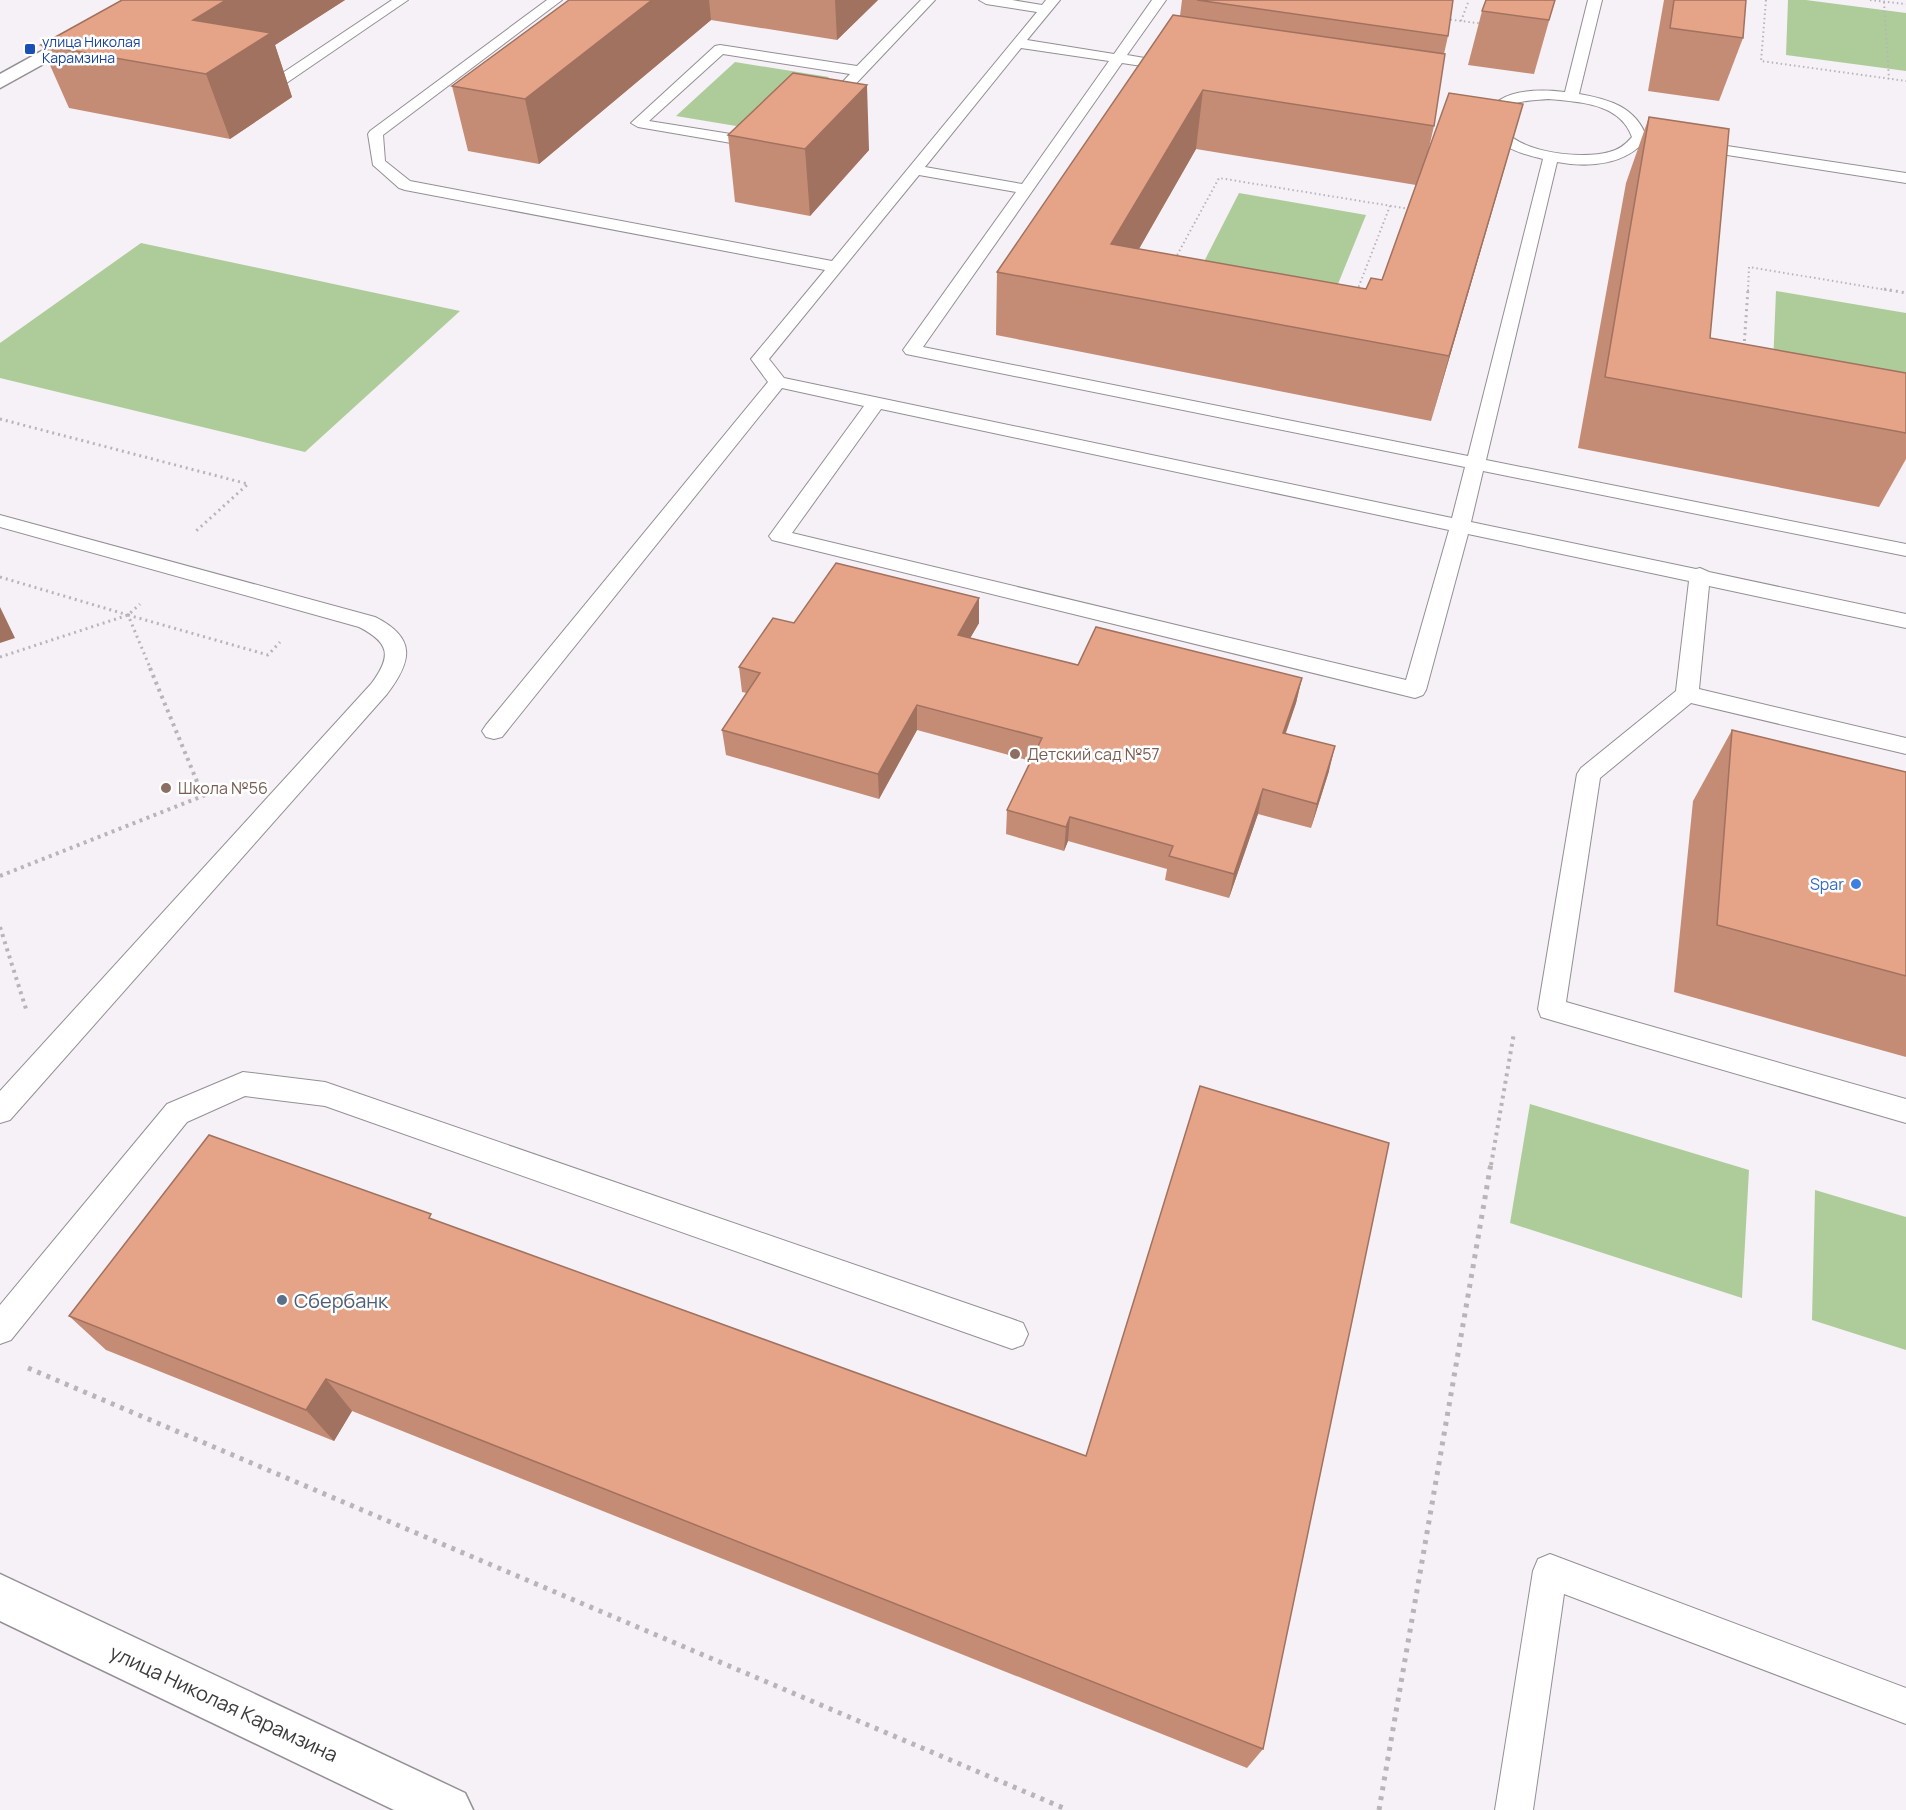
<svg xmlns="http://www.w3.org/2000/svg" width="1906" height="1810" viewBox="0 0 1906 1810" font-family="Manrope,sans-serif">
<style>
.green{fill:#aecc9a}
.lines{fill:none;stroke-linecap:round;stroke-linejoin:round}
.service-casing{stroke:#948f94;stroke-width:2}
.minor-casing{stroke:#948f94;stroke-width:3}
.tertiary-casing{stroke:#948f94;stroke-width:3}
.path-far3{stroke:#b8b4b8;stroke-width:2;stroke-dasharray:1.5 3;stroke-linecap:butt}
.path-far2{stroke:#b8b4b8;stroke-width:3;stroke-dasharray:2 4;stroke-linecap:butt}
.path-far1{stroke:#b8b4b8;stroke-width:4;stroke-dasharray:3 4.5;stroke-linecap:butt}
.path{stroke:#b8b4b8;stroke-width:5;stroke-dasharray:4 6;stroke-linecap:butt}
.service{fill:#fff;fill-rule:evenodd}
.minor{fill:#fff;fill-rule:evenodd}
.tertiary{fill:#fff;fill-rule:evenodd}
.wall{fill:#c58c75;fill-rule:evenodd}
.shaded-wall{fill:#a0725f}
.building{fill:#e5a388;stroke:#a0725f;stroke-width:1.5}
.transit-dot{fill:#1a4fb4;stroke:#fff;stroke-width:2}
.education-dot{fill:#8d6e63;stroke:#fff;stroke-width:2}
.shop-dot{fill:#3f7fe0;stroke:#fff;stroke-width:2}
.service-dot{fill:#5c6f8a;stroke:#fff;stroke-width:2}
.labels{text-anchor:middle;dominant-baseline:central;stroke-width:5;stroke-linejoin:round;paint-order:stroke}
.far-transit-label{font-size:14px;fill:#164399;stroke:#fff;text-anchor:start}
.education-label{font-size:16px;fill:#785e54;stroke:#fff;text-anchor:start}
.shop-label{font-size:16px;fill:#366cbe;stroke:#fff;text-anchor:end}
.near-service-label{font-size:20px;fill:#4e5e75;stroke:#fff;text-anchor:start}
.near-street-label{font-size:20px;fill:#3b393b;stroke:#fff}
</style>
<rect width="100%" height="100%" fill="#f6f1f6"/>
<g class="green">
<polygon points="1788,0 1806,0 1906,13 1906,71 1786,55"/>
<polygon points="735,62 829,77 799,108 736,126 676,116"/>
<polygon points="1239,193 1366,215 1325,316 1189,291"/>
<polygon points="141,243 460,311 305,452 0,378 0,343"/>
<polygon points="1776,291 1906,313 1906,414 1772,390"/>
<polygon points="1530,1104 1749,1170 1742,1298 1510,1223"/>
<polygon points="1815,1190 1906,1217 1906,1350 1812,1320"/>
</g>
<g class="lines">
<defs>
<g id="service">
<polygon points="392,0 408,0 285,84 275,84 273,81 275,78"/>
<path d="M547,0H562L383,135L385,161L410,181L832,261L1037,12L986,4L979,0H1012L1042,5L1046,0H1060L1027,40L1114,54L1152,0H1166L1127,55L1180,64L1182,67L1180,70L1175,71L1122,63L923,347L1468,456L1543,159C1521,154 1486,144 1486,116C1498,88 1539,89 1565,92L1588,0H1602L1579,94C1609,99 1636,107 1647,138C1627,165 1589,168 1557,162L1486,460L1906,544V556L1483,471L1471,522L1696,569L1700,568L1709,572L1906,614V628L1709,586L1699,689L1906,738V754L1691,703L1600,778L1566,1002L1906,1099V1123L1551,1020L1541,1017L1538,1009L1577,774L1581,768L1676,691L1689,581L1468,534L1426,690L1423,695L1415,698L772,540L769,536L772,532L864,406L782,388L502,737L494,739L486,737L482,731L486,725L768,382L751,359L825,270L405,190L399,188L373,165L368,134L370,131ZM1021,48L1109,61L1022,184L925,167ZM1548,99C1580,102 1620,103 1632,137C1626,144 1619,150 1609,152C1583,160 1501,153 1500,116C1509,99 1531,101 1548,99ZM919,175L1016,192L903,350L906,354L1465,467L1452,518L784,378L769,359ZM881,409L1449,530L1406,680L792,533Z"/>
<polygon points="921,0 935,0 830,111 820,111 818,108 850,74 723,54 649,121 737,135 761,129 768,133 766,136 737,144 638,127 631,123 715,46 720,45 857,66"/>
<polygon points="1694,141 1906,173 1906,183 1689,149 1686,146"/>
<path d="M0,515L375,617C417,638 412,661 387,694L10,1120L0,1123V1091L371,684C392,656 390,643 359,627L0,527Z"/>
<polygon points="243,1072 325,1082 1012,1319 1023,1323 1028,1334 1023,1345 1012,1349 325,1106 245,1096 187,1122 11,1340 0,1344 0,1305 167,1104"/>
<polygon points="1550,1554 1906,1688 1906,1724 1564,1594 1533,1810 1495,1810 1533,1571 1538,1559"/>
</g>
<polygon id="minor" points="0,1574 465,1793 473,1810 394,1810 0,1621"/>
<polygon id="tertiary" points="134,0 154,0 152,4 0,88 0,74"/>
</defs>
<use href="#service" class="service-casing"/>
<use href="#minor" class="minor-casing"/>
<use href="#tertiary" class="tertiary-casing"/>
<g class="path-far3">
<polyline points="1766,0 1761,61 1906,81"/>
<polyline points="1870,0 1906,4"/>
<polyline points="1884,2 1889,79"/>
<polyline points="1446,19 1484,24"/>
<polyline points="1461,21 1469,0"/>
<polyline points="1175,259 1219,178 1410,209"/>
<polyline points="1357,291 1390,206"/>
<polyline points="1748,291 1749,267 1893,291"/>
</g>
<g class="path-far2">
<polyline points="1884,289 1906,293"/>
<polyline points="1357,292 1358,289"/>
<polyline points="1744,347 1748,289"/>
<polyline points="0,419 248,484 195,532"/>
<polyline points="0,577 128,615 151,670"/>
<polyline points="128,615 268,655 280,642"/>
<polyline points="0,657 128,615 140,604"/>
</g>
<g class="path-far1">
<polyline points="150,668 203,796"/>
<polyline points="0,876 228,786"/>
<polyline points="0,927 26,1009"/>
<polyline points="1491,1165 1514,1033"/>
</g>
<g class="path">
<polyline points="28,1368 1068,1810"/>
<polyline points="1379,1810 1491,1163"/>
</g>
<use href="#service" class="service"/>
<use href="#minor" class="minor"/>
<use href="#tertiary" class="tertiary"/>
</g>
<g class="wall">
<polygon points="122,0 345,0 275,45 292,97 230,139 69,108 41,45"/>
<polygon points="569,0 878,0 837,40 711,20 539,164 468,151 452,86"/>
<path d="M1182,0H1453L1448,36L1444,54L1434,126L1428,152L1506,163L1431,421L996,335L997,272L1180,16ZM1196,149L1416,185L1382,280L1366,289L1139,249Z"/>
<polygon points="1555,0 1534,74 1468,65 1482,11"/>
<polygon points="1664,0 1746,0 1743,38 1719,101 1648,91"/>
<polygon points="1649,117 1710,338 1906,373 1906,459 1879,507 1578,448 1626,183"/>
<polygon points="728,135 869,150 810,216 735,202"/>
<polygon points="979,598 979,623 970,638 1078,665 1302,678 1296,703 1286,733 1329,771 1311,828 1258,814 1229,898 1165,880 1167,869 1068,841 1064,851 1006,834 1007,810 1031,761 917,730 879,799 726,755 722,730 747,693 742,692 739,667 794,623"/>
<polygon points="1732,730 1906,772 1906,1057 1674,992 1693,801"/>
<polygon points="435,1220 1263,1749 1247,1768 352,1411 334,1441 106,1350 69,1316"/>
</g>
<g class="shaded-wall">
<polygon points="226,0 345,0 275,45 292,97 230,139 206,74 193,20"/>
<polygon points="652,0 709,0 711,20 539,164 525,99"/>
<polygon points="835,0 878,0 837,40"/>
<polygon points="867,85 869,150 810,216 805,149"/>
<polygon points="1203,90 1196,149 1113,294 1111,244"/>
<polygon points="1523,104 1506,163 1431,421 1449,356"/>
<polygon points="979,598 979,623 958,659 958,635"/>
<polygon points="0,607 15,638 0,643"/>
<polygon points="1302,678 1296,703 1277,757 1283,733"/>
<polygon points="917,705 917,730 879,799 878,774"/>
<polygon points="1335,746 1329,771 1311,828 1317,804"/>
<polygon points="1263,789 1258,814 1229,898 1234,874"/>
<polygon points="1070,817 1068,841 1064,851 1066,827"/>
<polygon points="326,1379 352,1411 334,1441 306,1410"/>
</g>
<g class="building">
<polygon points="122,0 226,0 193,20 271,33 206,74 41,45"/>
<polygon points="569,0 652,0 525,99 452,86"/>
<polygon points="1197,0 1453,0 1448,36"/>
<polygon points="1486,0 1555,0 1549,20 1482,11"/>
<polygon points="1674,0 1746,0 1743,38 1670,28"/>
<polygon points="1173,15 1445,54 1434,126 1203,90 1111,244 1366,289 1371,278 1382,280 1449,93 1523,104 1449,356 997,272"/>
<polygon points="793,73 867,85 805,149 728,135"/>
<polygon points="1649,117 1729,129 1710,338 1906,373 1906,433 1605,377"/>
<polygon points="836,563 979,598 958,635 1078,665 1096,627 1302,678 1283,733 1335,746 1317,804 1263,789 1234,874 1169,856 1173,846 1070,817 1066,827 1007,810 1042,738 917,705 878,774 722,730 760,673 739,667 773,618 794,623"/>
<polygon points="1732,730 1906,772 1906,976 1717,925"/>
<polygon points="1200,1086 1389,1143 1263,1749 326,1379 306,1410 69,1316 209,1135 431,1214 429,1218 1086,1456"/>
</g>
<rect class="transit-dot" x="24" y="43" width="12" height="12" rx="3"/>
<g class="education-dot">
<circle cx="1015" cy="754" r="6"/>
<circle cx="166" cy="788" r="6"/>
</g>
<circle class="shop-dot" cx="1856" cy="884" r="6"/>
<circle class="service-dot" cx="282" cy="1300" r="6"/>
<g class="labels">
<g class="far-transit-label">
<text x="42" y="41">улица Николая<tspan x="42" dy="16">Карамзина</tspan></text>
</g>
<g class="education-label">
<text x="1027" y="754">Детский сад №57</text>
<text x="178" y="788">Школа №56</text>
</g>
<g class="shop-label">
<text x="1844" y="884">Spar</text>
</g>
<g class="near-service-label">
<text x="294" y="1300">Сбербанк</text>
</g>
<g class="near-street-label">
<text transform="translate(224 1703) rotate(25)">улица Николая Карамзина</text>
</g>
</g>
</svg>
